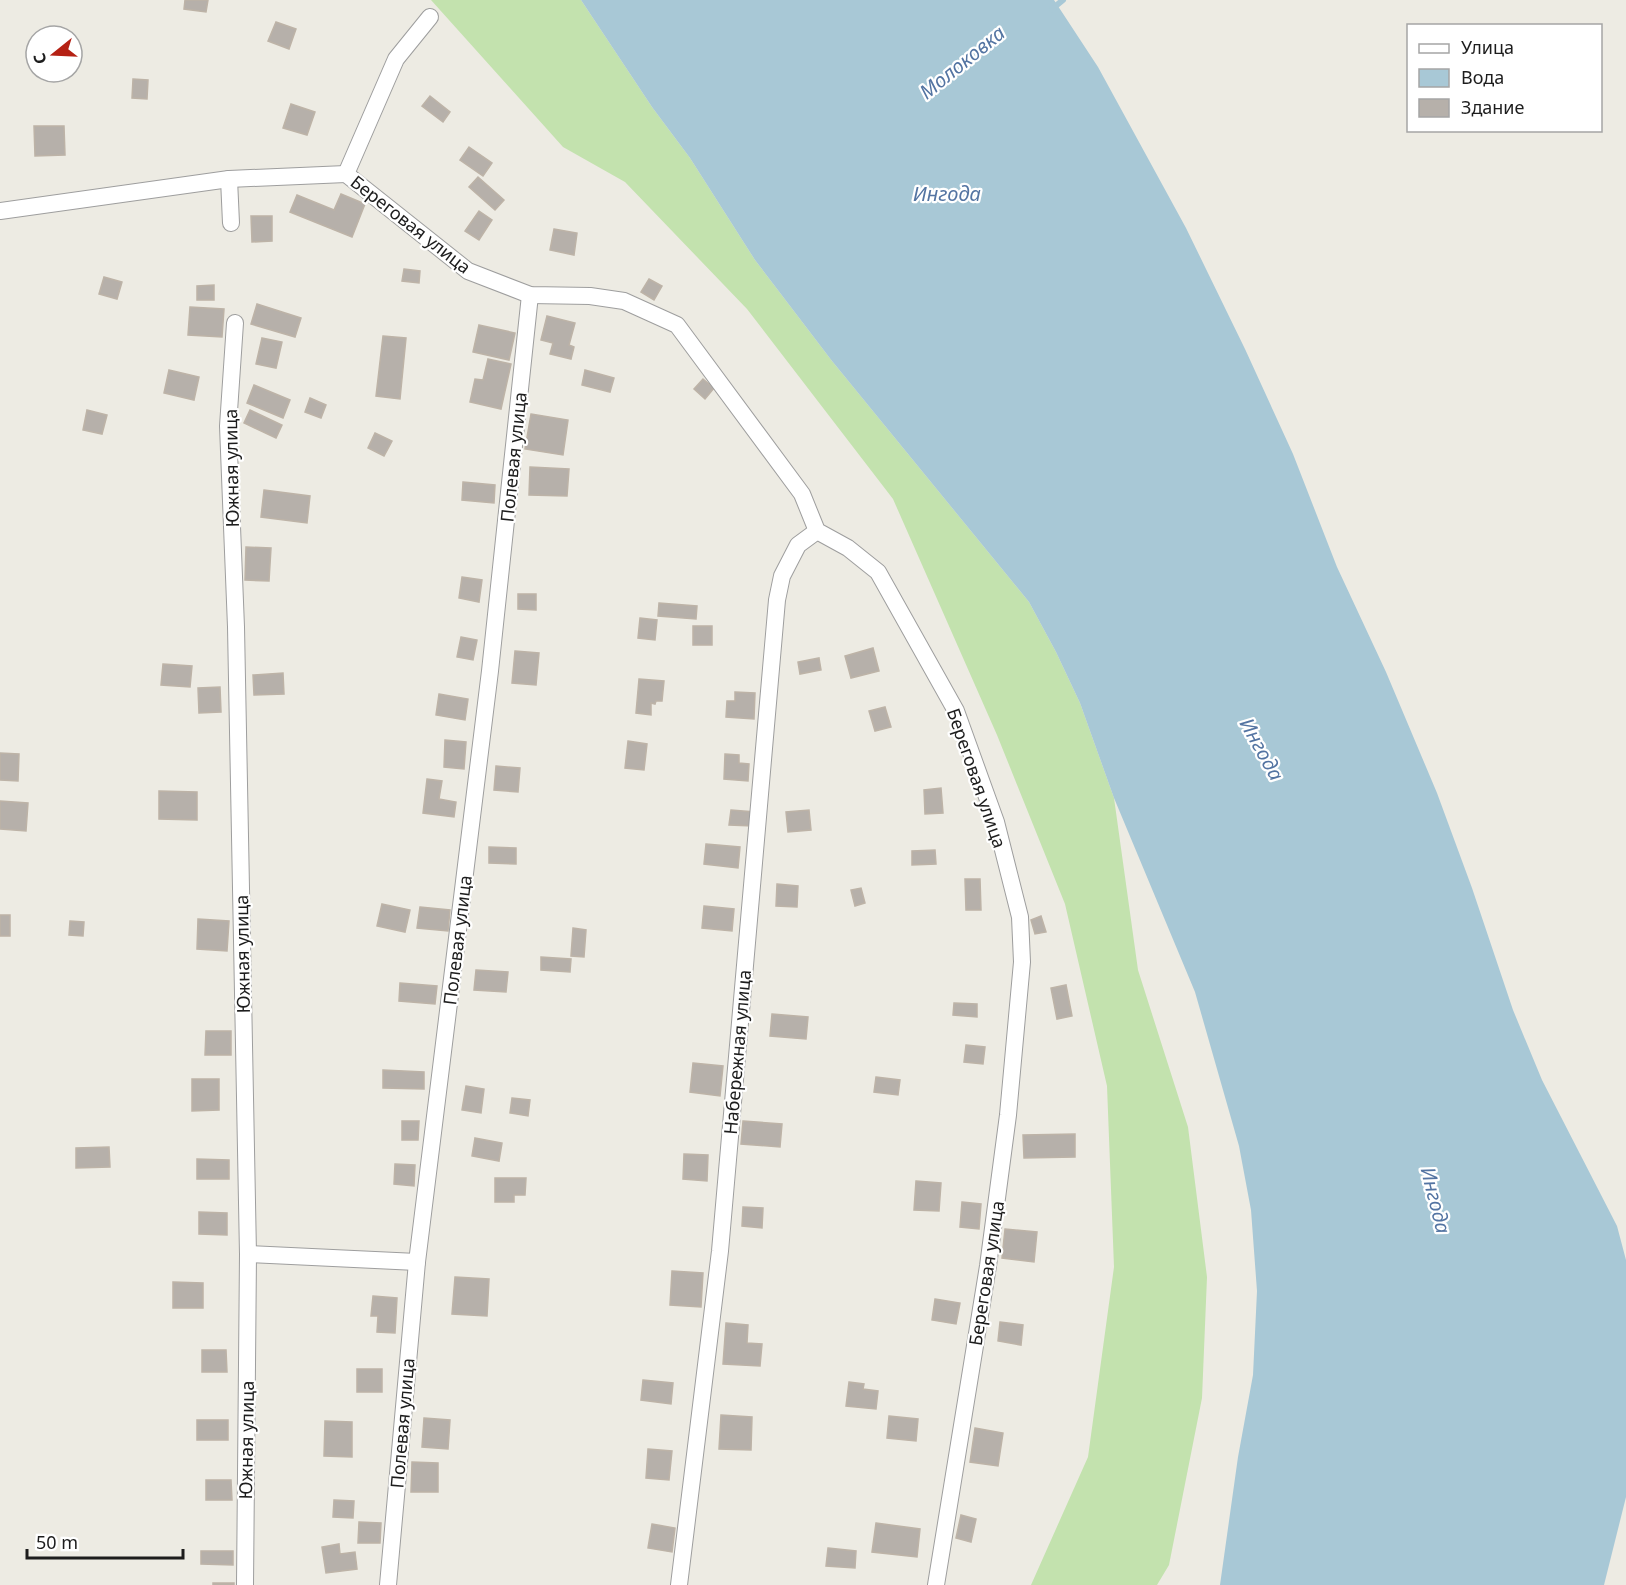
<svg xmlns="http://www.w3.org/2000/svg" width="1626" height="1585" viewBox="0 0 1626 1585" font-family="'Noto Sans',sans-serif">
<style>
.grass{fill:#c3e2ae}
.water{fill:#a8c8d6}
.lines{fill:none;stroke-linecap:round;stroke-linejoin:round}
.stream{stroke:#a8c8d6;stroke-width:6}
.building{fill:#b6b0aa;stroke:#bdb3a7;stroke-width:1.5}
.street-casing{stroke:#9e9e9e;stroke-width:18}
.street{stroke:#fff;stroke-width:16}
.labels{text-anchor:middle;dominant-baseline:central;stroke-width:4.5;stroke-linejoin:round;paint-order:stroke}
.street-label{font-size:18px;fill:#1d1d1d;stroke:#fff}
.water-label{font-size:20px;font-style:italic;fill:#5374a2;stroke:#fff}
</style>
<rect width="100%" height="100%" fill="#edebe3"/>
<polygon class="grass" points="431,0 581,0 652,107 690,158 755,260 832,361 1029,602 1056,652 1080,703 1114,798 1138,970 1188,1127 1207,1277 1202,1398 1169,1565 1157,1585 1031,1585 1088,1457 1114,1267 1107,1086 1065,904 997,735 893,499 747,309 625,182 563,147"/>
<polygon class="water" points="581,0 1054,0 1098,67 1186,228 1245,349 1293,454 1337,567 1386,672 1437,793 1472,888 1513,1010 1542,1080 1617,1226 1626,1260 1626,1497 1604,1585 1220,1585 1238,1457 1253,1375 1257,1291 1251,1210 1239,1146 1195,992 1114,798 1080,703 1056,652 1029,602 832,361 755,260 690,158 652,107"/>
<g class="lines">
<polyline class="stream" points="1052,9 1063,0"/>
</g>
<g class="building">
<polygon points="185,0 208,0 206,12 184,9"/>
<polygon points="276,22 296,29 289,49 268,41"/>
<polygon points="133,79 148,80 147,99 132,98"/>
<polygon points="430,96 450,112 443,122 422,106"/>
<polygon points="291,104 315,112 307,135 283,128"/>
<polygon points="34,126 64,126 65,155 35,156"/>
<polygon points="469,147 492,163 483,176 460,160"/>
<polygon points="478,177 504,200 495,210 469,187"/>
<polygon points="341,194 365,204 352,237 290,212 297,195 334,210"/>
<polygon points="479,211 492,220 479,240 465,231"/>
<polygon points="251,216 272,216 272,241 252,242"/>
<polygon points="554,229 577,233 574,255 550,250"/>
<polygon points="404,269 420,271 419,283 402,281"/>
<polygon points="104,277 122,282 117,299 99,294"/>
<polygon points="649,279 662,286 654,300 641,292"/>
<polygon points="214,285 214,300 197,300 197,286"/>
<polygon points="257,304 301,318 295,337 251,324"/>
<polygon points="190,307 224,309 222,337 188,335"/>
<polygon points="547,316 575,323 569,345 574,347 571,359 550,354 553,343 541,340"/>
<polygon points="479,325 515,333 509,360 473,352"/>
<polygon points="383,336 406,338 400,399 376,396"/>
<polygon points="262,338 282,342 276,368 256,364"/>
<polygon points="488,359 511,364 501,409 470,402 475,379 483,380"/>
<polygon points="169,370 199,377 194,400 164,393"/>
<polygon points="585,370 614,378 610,392 582,385"/>
<polygon points="703,379 714,388 705,399 694,389"/>
<polygon points="254,385 290,400 283,418 247,403"/>
<polygon points="310,398 326,405 321,418 305,412"/>
<polygon points="87,410 107,415 102,434 83,430"/>
<polygon points="250,410 282,425 276,438 244,423"/>
<polygon points="531,414 568,420 563,455 525,449"/>
<polygon points="375,433 392,441 384,456 368,448"/>
<polygon points="530,467 569,469 567,496 529,495"/>
<polygon points="463,482 495,485 494,503 462,500"/>
<polygon points="264,490 310,496 307,523 261,517"/>
<polygon points="246,547 271,548 269,581 245,580"/>
<polygon points="462,577 482,580 479,602 459,598"/>
<polygon points="518,594 536,594 536,610 518,609"/>
<polygon points="659,603 697,606 696,619 658,616"/>
<polygon points="640,618 657,620 655,640 638,638"/>
<rect x="693" y="626" width="19" height="19"/>
<polygon points="461,637 477,640 473,660 457,657"/>
<polygon points="873,648 879,671 851,678 845,656"/>
<polygon points="515,651 539,653 536,685 512,683"/>
<polygon points="819,658 821,670 800,674 798,662"/>
<polygon points="163,664 192,666 190,687 161,685"/>
<polygon points="283,673 284,694 254,695 253,675"/>
<polygon points="639,679 664,681 662,701 656,701 655,704 651,703 651,715 636,713"/>
<polygon points="220,687 221,712 199,713 198,688"/>
<polygon points="735,692 755,693 754,719 726,717 727,701 735,701"/>
<polygon points="439,694 468,699 465,720 436,715"/>
<polygon points="885,707 891,727 875,731 869,711"/>
<polygon points="445,740 466,742 464,769 444,767"/>
<polygon points="628,741 647,744 644,770 625,768"/>
<polygon points="0,753 19,754 18,781 0,780"/>
<polygon points="725,754 739,755 739,763 749,764 748,781 724,779"/>
<polygon points="496,766 520,768 518,792 494,790"/>
<polygon points="427,779 442,781 439,799 456,802 454,817 423,813"/>
<polygon points="941,788 943,813 925,814 924,790"/>
<polygon points="159,791 197,792 197,820 159,819"/>
<polygon points="0,801 28,803 26,831 0,829"/>
<polygon points="731,810 755,812 753,826 729,825"/>
<polygon points="809,810 811,830 788,832 786,812"/>
<polygon points="706,844 740,847 738,868 704,864"/>
<polygon points="489,847 516,848 516,864 489,863"/>
<polygon points="935,850 936,864 912,865 912,851"/>
<polygon points="965,879 980,879 981,910 966,910"/>
<polygon points="777,884 798,886 797,907 776,906"/>
<polygon points="861,888 865,903 855,906 851,890"/>
<polygon points="382,904 410,910 405,932 377,926"/>
<polygon points="704,906 734,909 732,931 702,928"/>
<polygon points="420,907 450,910 448,931 417,928"/>
<rect x="0" y="915" width="10" height="21"/>
<polygon points="1041,916 1046,932 1035,934 1031,920"/>
<polygon points="198,919 229,921 227,951 197,949"/>
<polygon points="70,921 84,922 83,936 69,935"/>
<polygon points="573,928 586,930 584,957 571,956"/>
<polygon points="541,957 571,959 570,972 541,970"/>
<polygon points="476,970 508,972 506,992 474,990"/>
<polygon points="400,983 437,986 435,1004 399,1001"/>
<polygon points="1066,985 1072,1016 1057,1019 1051,988"/>
<polygon points="954,1003 977,1004 977,1017 953,1015"/>
<polygon points="772,1014 808,1017 806,1039 770,1036"/>
<polygon points="206,1031 231,1031 231,1055 205,1055"/>
<polygon points="966,1045 985,1047 983,1064 964,1062"/>
<polygon points="693,1063 723,1066 720,1096 690,1092"/>
<polygon points="383,1070 424,1072 424,1089 383,1088"/>
<polygon points="876,1077 900,1080 898,1095 874,1092"/>
<polygon points="192,1079 219,1079 219,1110 192,1111"/>
<polygon points="466,1086 484,1089 481,1113 462,1110"/>
<polygon points="512,1098 530,1100 528,1116 510,1113"/>
<polygon points="402,1121 419,1121 418,1140 402,1140"/>
<polygon points="743,1121 782,1124 780,1147 741,1144"/>
<polygon points="1075,1134 1075,1157 1024,1158 1023,1135"/>
<polygon points="475,1138 502,1143 499,1161 472,1156"/>
<polygon points="109,1147 110,1167 76,1168 76,1148"/>
<polygon points="684,1154 708,1155 707,1181 683,1179"/>
<polygon points="197,1159 229,1160 229,1179 197,1179"/>
<polygon points="395,1164 415,1165 414,1186 394,1184"/>
<polygon points="495,1178 526,1178 525,1195 514,1195 514,1202 495,1202"/>
<polygon points="916,1181 941,1183 939,1211 914,1210"/>
<polygon points="962,1202 981,1204 979,1229 960,1227"/>
<polygon points="743,1207 763,1208 762,1228 742,1226"/>
<polygon points="199,1212 227,1213 227,1235 199,1234"/>
<polygon points="1005,1229 1037,1232 1034,1262 1002,1258"/>
<polygon points="672,1271 703,1273 701,1307 670,1305"/>
<polygon points="455,1277 489,1279 487,1316 452,1314"/>
<polygon points="173,1282 203,1283 203,1308 173,1308"/>
<polygon points="373,1296 397,1298 395,1333 377,1332 378,1316 371,1316"/>
<polygon points="935,1299 960,1303 956,1324 932,1320"/>
<polygon points="1000,1322 1023,1325 1021,1345 998,1341"/>
<polygon points="726,1323 748,1325 747,1343 762,1344 760,1366 723,1364"/>
<polygon points="202,1350 226,1350 227,1372 202,1372"/>
<rect x="357" y="1369" width="25" height="23"/>
<polygon points="643,1380 673,1383 671,1404 641,1400"/>
<polygon points="849,1382 864,1384 863,1389 878,1391 876,1409 846,1406"/>
<polygon points="721,1415 752,1417 751,1450 719,1449"/>
<polygon points="889,1416 918,1419 916,1441 887,1438"/>
<polygon points="424,1418 450,1420 448,1449 422,1447"/>
<rect x="197" y="1420" width="31" height="20"/>
<polygon points="325,1421 352,1422 352,1457 324,1456"/>
<polygon points="975,1428 1003,1433 998,1466 970,1462"/>
<polygon points="648,1449 672,1451 669,1480 646,1478"/>
<polygon points="412,1462 438,1463 438,1492 411,1492"/>
<polygon points="206,1480 231,1480 232,1500 206,1500"/>
<polygon points="334,1500 354,1501 353,1518 333,1517"/>
<polygon points="961,1515 976,1519 971,1542 956,1538"/>
<polygon points="359,1522 381,1523 380,1543 358,1543"/>
<polygon points="876,1523 920,1529 917,1557 872,1552"/>
<polygon points="652,1524 675,1528 672,1552 648,1548"/>
<polygon points="339,1544 340,1554 355,1552 357,1569 326,1573 322,1547"/>
<polygon points="828,1548 856,1551 855,1568 826,1566"/>
<polygon points="201,1551 233,1551 233,1565 201,1564"/>
<rect x="213" y="1583" width="21" height="2"/>
</g>
<g class="lines">
<defs>
<g id="street">
<polyline points="346,174 468,271 530,295 590,296 624,301 677,325 802,494 817,531 848,548 878,572 956,711 996,822 1020,917 1022,962 1008,1115 988,1266 936,1585"/>
<polyline points="346,174 396,59 430,17"/>
<polyline points="229,179 231,223"/>
<polyline points="0,211 229,179 346,174"/>
<polyline points="235,323 228,426 236,627 248,1254 245,1585"/>
<polyline points="248,1254 417,1262"/>
<polyline points="388,1585 417,1262 490,671 530,295"/>
<polyline points="679,1585 720,1251 777,600 782,576 798,545 817,531"/>
</g>
</defs>
<use href="#street" class="street-casing"/>
<use href="#street" class="street"/>
</g>
<g class="labels">
<g class="street-label">
<text transform="translate(411 224) rotate(38)">Береговая улица</text>
<text transform="translate(513 457) rotate(-84)">Полевая улица</text>
<text transform="translate(231 468) rotate(-91)">Южная улица</text>
<text transform="translate(977 778) rotate(71)">Береговая улица</text>
<text transform="translate(457 940) rotate(-83)">Полевая улица</text>
<text transform="translate(242 954) rotate(-91)">Южная улица</text>
<text transform="translate(737 1052) rotate(-85)">Набережная улица</text>
<text transform="translate(986 1273) rotate(-81)">Береговая улица</text>
<text transform="translate(402 1423) rotate(-85)">Полевая улица</text>
<text transform="translate(246 1440) rotate(-89)">Южная улица</text>
</g>
<g class="water-label">
<text transform="translate(962 62) rotate(-39)">Молоковка</text>
<text x="947" y="193">Ингода</text>
<text transform="translate(1262 749) rotate(61)">Ингода</text>
<text transform="translate(1436 1200) rotate(76)">Ингода</text>
</g>
</g>
<rect x="1407" y="24" width="195" height="108" fill="#ffffff" stroke="#a5a5a5" stroke-width="1.5"/>
<rect x="1419" y="44" width="30" height="9" fill="#ffffff" stroke="#a5a5a5" stroke-width="1.5"/>
<text x="1461" y="54" font-size="18" fill="#1d1d1d">Улица</text>
<rect x="1419" y="69" width="30" height="18" fill="#a8c8d6" stroke="#a5a5a5" stroke-width="1.5"/>
<text x="1461" y="84" font-size="18" fill="#1d1d1d">Вода</text>
<rect x="1419" y="99" width="30" height="18" fill="#b6b0aa" stroke="#a5a5a5" stroke-width="1.5"/>
<text x="1461" y="114" font-size="18" fill="#1d1d1d">Здание</text>
<g transform="translate(54 54) rotate(252)"><circle r="28" fill="#ffffff" stroke="#a5a5a5" stroke-width="1.5"/>
<path d="M0-4.5L10 22L0 15L-10 22Z" fill="#b52114"/>
<text y="-9" font-size="16" font-weight="bold" text-anchor="middle" fill="#1d1d1d">С</text>
</g>
<path d="M27 1549v9h156v-9" fill="none" stroke="#1d1d1d" stroke-width="3"/>
<text x="36" y="1549" font-size="18" fill="#1d1d1d" stroke="#ffffff" stroke-width="4.5" paint-order="stroke">50 m</text>
</svg>
